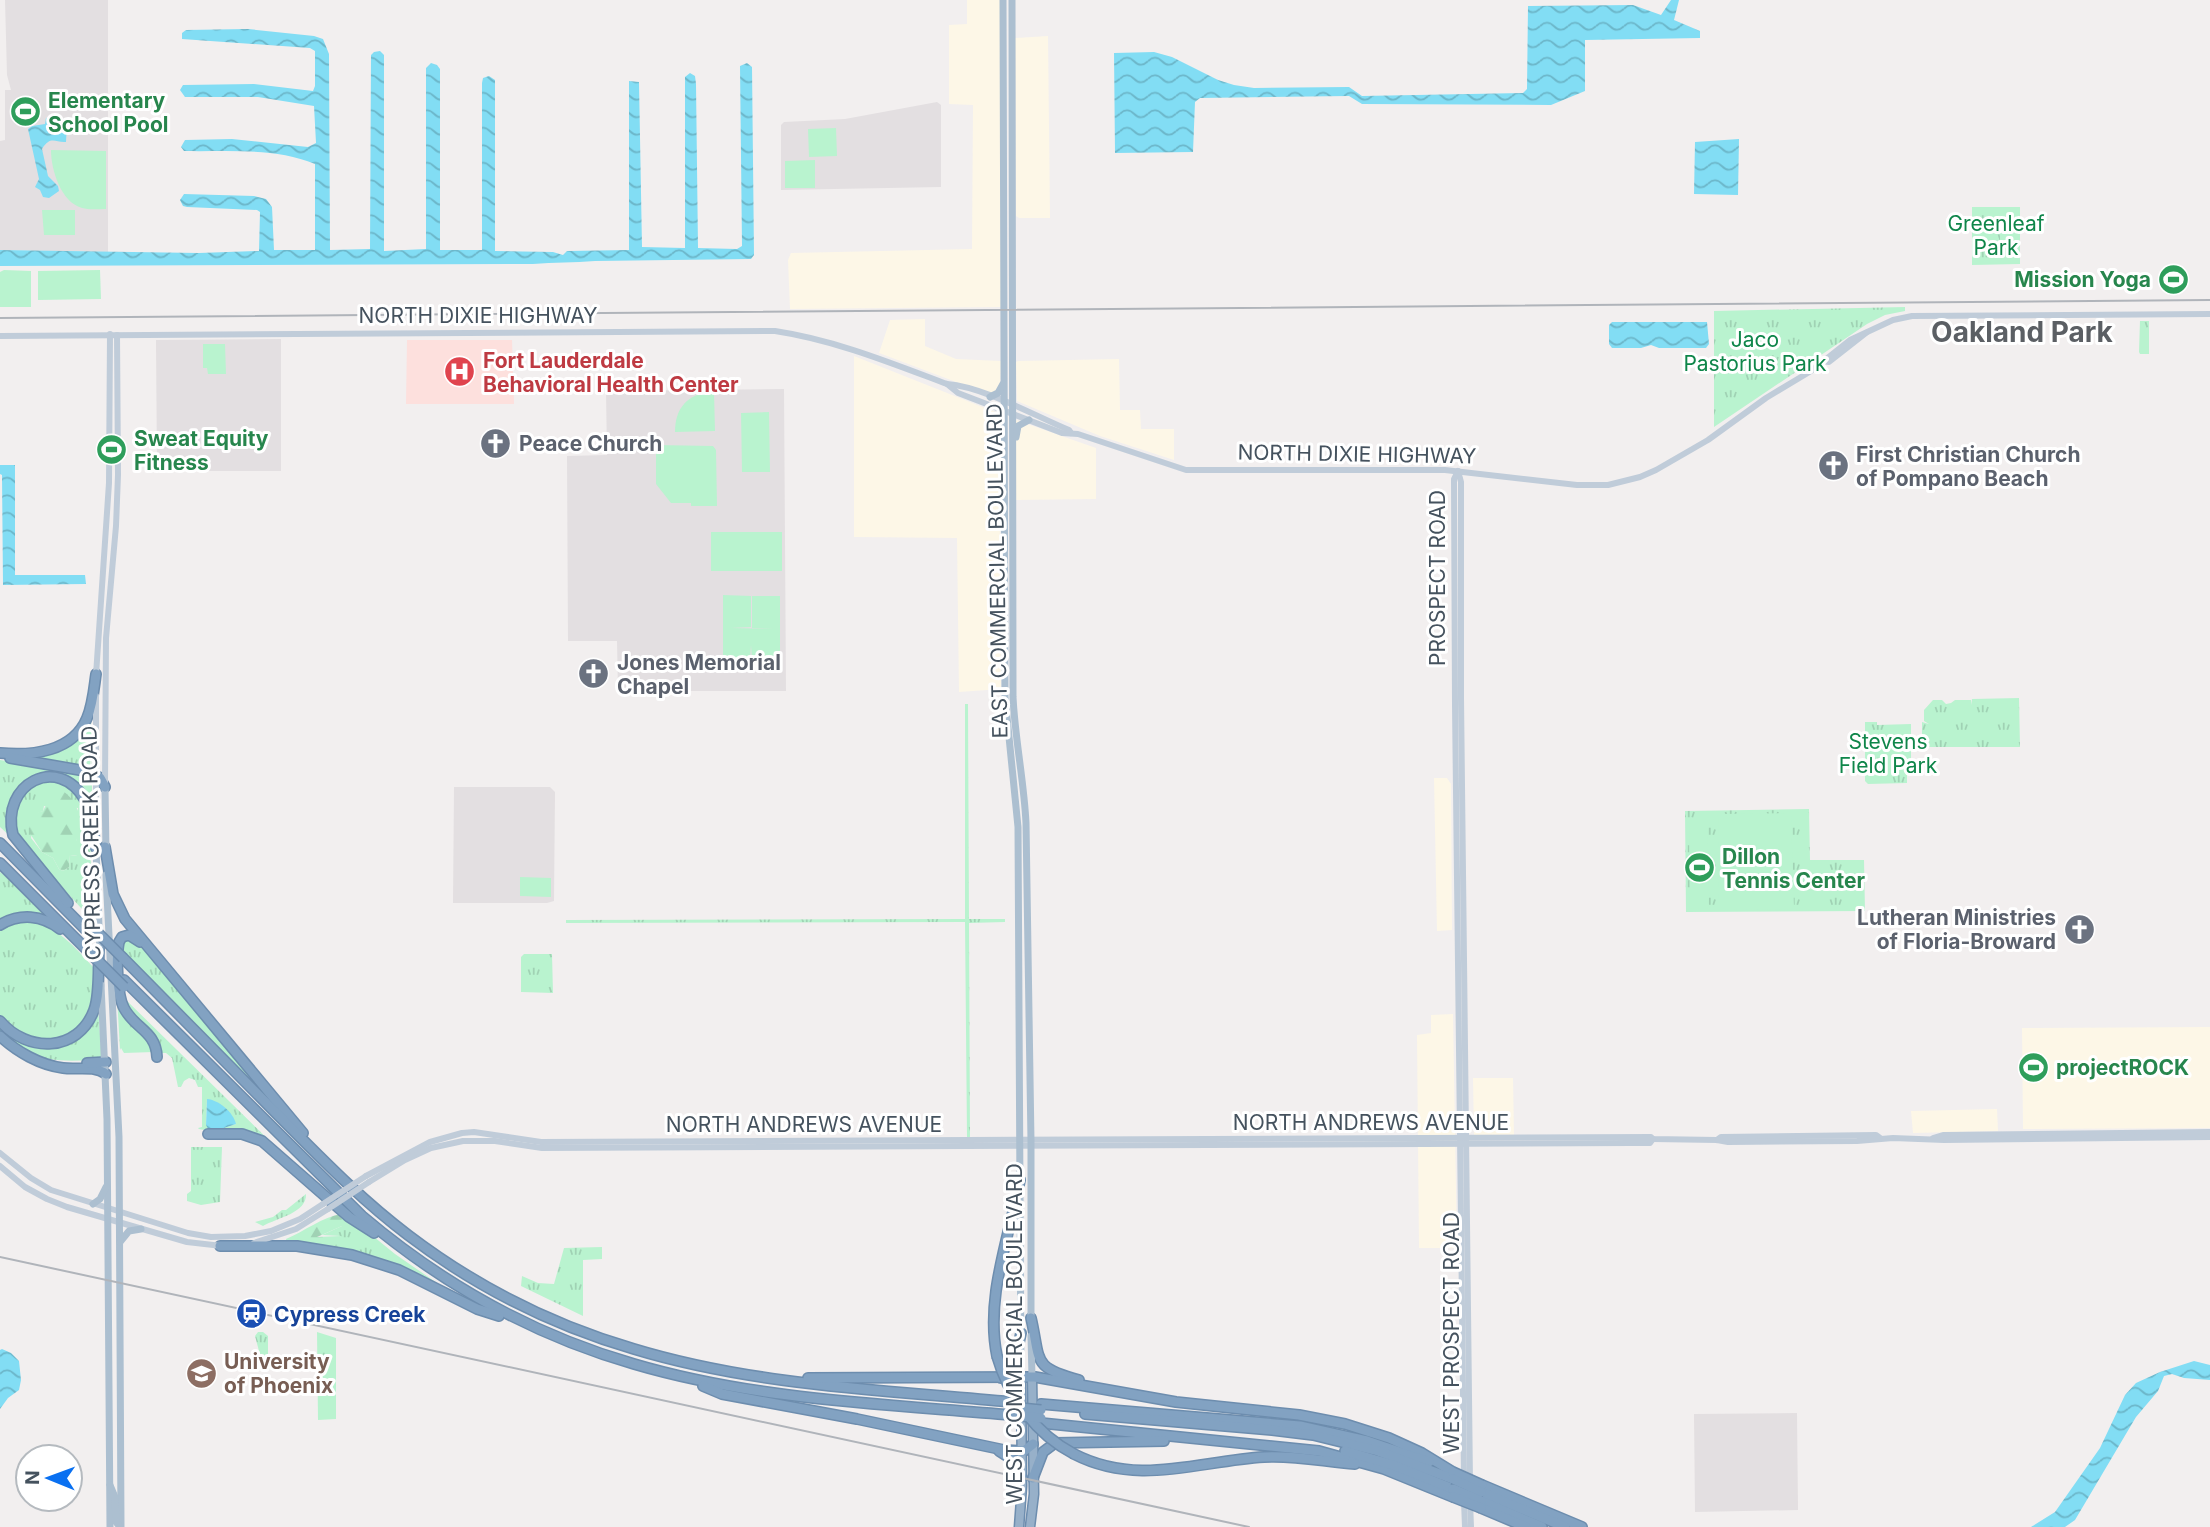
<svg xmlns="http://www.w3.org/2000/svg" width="2210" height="1527" viewBox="0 0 2210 1527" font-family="Inter,sans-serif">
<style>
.commercial{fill:#fdf7e7}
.education{fill:#e3dfe1}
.medical{fill:#fde0dd}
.grass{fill:url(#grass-tufts);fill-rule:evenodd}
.forest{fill:url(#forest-firs)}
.pitch{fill:#b9f3cf}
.water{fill:url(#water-waves)}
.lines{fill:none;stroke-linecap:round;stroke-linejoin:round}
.trunk-casing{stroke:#6d8dae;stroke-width:11}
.motorway-casing{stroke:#6d8dae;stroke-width:12}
.secondary{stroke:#c0ccd9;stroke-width:6}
.primary{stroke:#acbfd0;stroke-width:7}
.trunk{stroke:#97b0c9;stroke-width:8}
.motorway{stroke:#82a2c2;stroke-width:9}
.rail{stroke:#b0b4ba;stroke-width:2}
.motorway-bridge-casing{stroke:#6d8dae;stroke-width:12;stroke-linecap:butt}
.secondary-bridge{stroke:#c0ccd9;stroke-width:6}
.motorway-bridge{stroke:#82a2c2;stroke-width:9}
.labels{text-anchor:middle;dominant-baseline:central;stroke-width:6;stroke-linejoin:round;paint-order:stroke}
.leisure-label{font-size:21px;font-weight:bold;fill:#27864d;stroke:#fff;text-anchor:start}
.park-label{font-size:21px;fill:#0f864a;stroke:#fff}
.street-label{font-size:21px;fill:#45525e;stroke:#fff}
.health-label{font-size:21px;font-weight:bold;fill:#be3a42;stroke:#fff;text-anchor:start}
.worship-label{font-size:21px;font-weight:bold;fill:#5b616d;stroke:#fff;text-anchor:start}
.transit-label{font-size:21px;font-weight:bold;fill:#164399;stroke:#fff;text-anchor:start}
.education-label{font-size:21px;font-weight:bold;fill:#785e54;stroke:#fff;text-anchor:start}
.district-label{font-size:28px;font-weight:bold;fill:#5b5f64;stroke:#fff}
</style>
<defs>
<pattern id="grass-tufts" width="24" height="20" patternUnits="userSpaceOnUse" patternTransform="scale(1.75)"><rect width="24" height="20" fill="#b9f3cf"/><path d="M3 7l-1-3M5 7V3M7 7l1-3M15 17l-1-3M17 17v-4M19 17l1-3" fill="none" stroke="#a0d2b4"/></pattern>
<pattern id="forest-firs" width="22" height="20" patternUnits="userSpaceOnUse" patternTransform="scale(1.75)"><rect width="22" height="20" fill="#b9f3cf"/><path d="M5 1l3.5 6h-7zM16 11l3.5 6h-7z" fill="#a0d2b4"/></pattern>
<pattern id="water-waves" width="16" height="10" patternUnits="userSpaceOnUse" patternTransform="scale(1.75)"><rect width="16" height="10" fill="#82ddf4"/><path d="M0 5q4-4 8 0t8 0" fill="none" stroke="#6cb6c9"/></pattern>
</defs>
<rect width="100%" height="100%" fill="#f2efef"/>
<g class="commercial">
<polygon points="967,0 1001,0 1002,307 790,309 788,260 791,253 972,249 973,105 949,104 949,25 967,24"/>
<polygon points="1048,36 1050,218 1019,218 1016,216 1015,38"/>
<polygon points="925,319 925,346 956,359 1001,361 1000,390 988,394 879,353 890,320"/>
<polygon points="854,356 995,412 999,415 1001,689 959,692 957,538 854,537"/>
<polygon points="1119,359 1120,410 1140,410 1141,429 1174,429 1174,460 1100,436 1017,401 1016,362 1018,361"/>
<polygon points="1016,420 1096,448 1096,499 1016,500"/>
<polygon points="1434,778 1447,778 1451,784 1452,930 1437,931"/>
<polygon points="1453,1014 1457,1248 1419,1248 1417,1035 1431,1033 1431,1015"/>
<polygon points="2210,1027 2210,1128 2023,1129 2022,1028"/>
<polygon points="1473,1078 1513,1078 1514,1135 1474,1135"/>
<polygon points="1997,1109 1998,1131 1913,1133 1911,1111"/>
</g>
<g class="education">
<polygon points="5,0 108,0 108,252 0,250 0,141 5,140 5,90 11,90 7,75"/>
<polygon points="937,102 941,105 941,187 781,190 781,125 784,122 845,119"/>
<polygon points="281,339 281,471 157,471 156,340"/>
<polygon points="784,389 786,691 618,691 617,641 568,641 567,456 607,455 606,391"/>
<polygon points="454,787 550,787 555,792 554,901 547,903 453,903"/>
<polygon points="1797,1413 1798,1510 1695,1512 1694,1414"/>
</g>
<polygon class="medical" points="407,340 512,340 514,404 406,404"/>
<g class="grass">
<polygon points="1972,207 2020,207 2020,264 1972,265"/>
<polygon points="1905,307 1905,311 1885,315 1867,324 1714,427 1714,311"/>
<polygon points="2140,321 2149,321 2149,354 2140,354 2139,352"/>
<polygon points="2019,698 2020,747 1922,747 1922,722 1929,724 1924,721 1924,710 1933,700 1942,700 1946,704 1951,703 1955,700 1971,700 1971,705 1972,699"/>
<polygon points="965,704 968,704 969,919 1005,919 1005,922 969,923 970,1137 967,1137 965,922 566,923 566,920 965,919"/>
<polygon points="91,716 92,769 91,751 90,769 12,756 55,750"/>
<polygon points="1865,722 1877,722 1877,725 1911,724 1911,767 1907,767 1907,783 1868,784 1865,781"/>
<polygon points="0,760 92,776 92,810 88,802 91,799 88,801 75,785 35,777 22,784 12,795 6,811 8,828 11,837 0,827"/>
<path d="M56,780L76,791L90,820L92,920L26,848L13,826V801L28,784ZM44,806L78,808L77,836L75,847L77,856L70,855L69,867L63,871L59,869L53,858L42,852L31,838L35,814L43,811Z"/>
<polygon points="1809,809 1810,860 1864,860 1865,911 1686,912 1685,811"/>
<polygon points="0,872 4,875 47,918 0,922"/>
<path d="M27,920C59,926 75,948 95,969L94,1006L75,1032L57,1041L28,1040L0,1017V928Z"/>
<polygon points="126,938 136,940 226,1043 265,1094 120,949 121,942"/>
<polygon points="524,954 552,954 553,993 521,992 521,957"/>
<polygon points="117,996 152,1041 154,1052 124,1053 121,1048 120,1050"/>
<path d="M123,997L280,1151L266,1141L199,1129L198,1128L202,1127V1087H198L195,1080L189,1078L184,1081L181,1087H178L172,1058L166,1053H160L129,1011ZM207,1099L236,1124L224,1128H208L206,1124Z"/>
<path d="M98,1008L102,1060C78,1060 50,1064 28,1052C18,1047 9,1038 0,1032V1024L15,1038L66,1042Z"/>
<polygon points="191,1147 222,1147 220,1202 201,1205 187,1201 187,1194 191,1191"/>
<path d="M306,1194C307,1213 277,1218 263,1226L255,1222L273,1217L282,1210H286Z"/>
<polygon points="341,1210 395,1254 437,1283 436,1285 346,1250 341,1236 322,1235 342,1226"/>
<polygon points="602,1247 602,1259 583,1260 583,1316 521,1286 522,1276 538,1283 554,1284 564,1248"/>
<polygon points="258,1332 263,1332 268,1336 268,1369 263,1366 255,1336"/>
<polygon points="317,1332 336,1338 336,1419 318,1420"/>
</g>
<g class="forest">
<path d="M61,790C75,798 81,814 82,829C75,839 75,845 78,856L70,855L69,867L63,871L59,869L53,858L42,852L29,832L31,817L35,813L43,811L53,791Z"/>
<path d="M342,1214V1226L317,1237L341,1236L346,1239V1250L322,1245L287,1243L286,1239C305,1231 322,1217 342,1214Z"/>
</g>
<g class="pitch">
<polygon points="836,128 837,156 809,157 808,129"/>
<path d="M51,150L106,151V209C98,209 89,210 82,208C61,202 51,170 51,150Z"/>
<polygon points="815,160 815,188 785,188 785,161"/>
<polygon points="42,210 75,210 75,235 44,235"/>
<rect x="2000" y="232" width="18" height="28"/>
<polygon points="4,270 31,271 31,307 0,307 0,272"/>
<polygon points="100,270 101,299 38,300 38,271"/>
<polygon points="203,344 225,344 226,374 208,374 207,368 203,368"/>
<path d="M706,392H714L715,431L675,432C675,410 685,397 706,392Z"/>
<polygon points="769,412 770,472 742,472 741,413"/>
<polygon points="656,445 713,446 716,450 717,506 691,506 691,503 671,503 656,484"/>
<rect x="711" y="532" width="71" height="39"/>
<polygon points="723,595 751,596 751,627 731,628 775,629 752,628 752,596 780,596 780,659 752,659 751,645 750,659 723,658"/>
<polygon points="1791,813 1794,907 1791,909 1721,910 1719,908 1718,816 1720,814"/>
<polygon points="1689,827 1707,827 1709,908 1690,909"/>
<polygon points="520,877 551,878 551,897 520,896"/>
</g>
<g class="water">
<polygon points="1671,0 1679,0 1674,20 1700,31 1700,38 1585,40 1585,91 1551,105 1362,104 1349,96 1200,98 1195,102 1193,152 1115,153 1114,53 1154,52 1172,57 1218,80 1234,85 1254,88 1349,87 1362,96 1523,93 1527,89 1528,6 1633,5 1661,15"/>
<path d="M248,29L314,36L323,39L329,54L330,250L370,249L371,55L374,52L380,51L384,55V251L426,249V68L431,63L437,65L440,69V250H482V83L483,78L489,76L495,80V251L553,252L563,255L567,251L629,250V81L639,82L642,247L685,248V77L690,73L695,76L696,84L698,248L737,249L742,246L740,66L747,63L752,67L754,255L751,259L595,261C574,263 554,262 533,264L0,266V250L199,253L259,251L260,212L257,210L187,207L183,206L180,200L184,194L254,196L266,199L272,207L274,250H315V164C275,147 227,152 184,151L181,147L185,140L232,139L308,147L316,143L314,106L258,97H185L180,90L183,85L254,84L313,91L315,86V51L310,48L182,39V33L186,30Z"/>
<path d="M55,116L67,124L66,142C55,143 51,135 42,149L48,176L58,186L59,191L49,198L43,197L40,190L35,187L39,179L28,129L32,126L45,124L46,118Z"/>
<polygon points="1739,139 1738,195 1694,194 1695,142"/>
<polygon points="1612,322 1707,322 1709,344 1706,348 1659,348 1651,345 1641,348 1612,348 1609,344 1609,325"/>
<polygon points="0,465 15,465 15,575 85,575 86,584 3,585 2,475 0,474"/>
<path d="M207,1099C219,1100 233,1112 236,1124L224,1128L208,1129L206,1125Z"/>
<polygon points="2,1349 11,1353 19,1361 21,1380 19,1390 8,1398 0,1409 0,1350"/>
<polygon points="2194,1361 2210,1365 2210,1380 2184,1378 2172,1374 2164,1376 2158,1391 2136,1417 2075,1520 2065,1527 2031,1527 2055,1512 2100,1448 2125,1395 2136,1383 2160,1372"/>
</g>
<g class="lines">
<defs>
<g id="trunk">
<polyline points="1019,1527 1022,1486 1021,1377"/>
<polyline points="1030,1527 1034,1494 1032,1377"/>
</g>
<g id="motorway">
<path d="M0,753C32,756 73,752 87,718C93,704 94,688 96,674"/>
<polyline points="10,758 91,772 100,778 105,787"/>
<polyline points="0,843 85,929"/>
<polyline points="105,847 113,894 125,919 303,1133"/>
<polyline points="0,863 86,949"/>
<path d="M68,903L13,835C0,784 58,753 85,800C93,814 93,833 96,848"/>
<path d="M0,925C20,913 42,915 60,929"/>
<path d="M140,942L129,935L122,937L119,942C116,957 117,995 124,1008C135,1029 156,1031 157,1057"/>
<path d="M123,958C174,1010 225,1061 276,1113C318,1155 360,1199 408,1235C475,1286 552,1325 634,1349C756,1386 885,1390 1011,1402"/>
<path d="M124,980L362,1216C441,1283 533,1335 634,1364C756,1400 885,1404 1011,1415"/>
<path d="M0,1021C27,1053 78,1053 94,1010C100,995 98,967 99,949"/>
<path d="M0,1036C17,1052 40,1065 63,1068C77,1070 94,1065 106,1074"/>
<polyline points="87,1063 106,1062"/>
<polyline points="208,1134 242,1134 262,1141 349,1217 374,1233"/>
<polyline points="220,1246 297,1246 352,1255 399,1270 477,1309 499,1316"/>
<path d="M1031,1318C1041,1361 1031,1367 1079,1380"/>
<path d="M997,1356C985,1298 1009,1238 1020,1180"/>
<polyline points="808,1378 1035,1377 1176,1402 1299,1415 1345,1424 1389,1438 1422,1453 1453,1472"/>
<polyline points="1001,1378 1014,1366 1021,1333"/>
<polyline points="703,1386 722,1394 857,1419 1004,1450 1024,1451 1033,1444"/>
<polyline points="1041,1404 1300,1426 1367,1441 1429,1462"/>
<polyline points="1085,1414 1272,1430 1313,1435 1378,1451 1453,1479"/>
<polyline points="1041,1423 1319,1451 1384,1469 1453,1497"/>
<polyline points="999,1451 1013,1460 1022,1478"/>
<polyline points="1345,1451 1393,1465 1453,1489"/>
<path d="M1074,1454C1138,1487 1198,1461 1264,1457C1296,1455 1325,1462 1355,1464"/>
<polyline points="1033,1478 1043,1452 1055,1443 1164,1441"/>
<polyline points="1482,1485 1582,1527"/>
<polyline points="1481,1492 1565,1527"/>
<polyline points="1481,1501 1542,1527"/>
<polyline points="1481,1508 1526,1527"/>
</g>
</defs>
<use href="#trunk" class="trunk-casing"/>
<use href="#motorway" class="motorway-casing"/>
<g class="secondary">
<path d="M0,336L775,331C835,340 891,363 947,384C984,387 1033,415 1069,430L1071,433"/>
<polyline points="1822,361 1829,362 1866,333"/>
<polyline points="947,384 958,393 1062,433 1078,434 1186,470 1445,470 1577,485 1608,485 1640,477 1656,470 1708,440 1766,398 1811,371 1850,340 1893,320 1912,316 2210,314"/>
<polyline points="1458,471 1454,479 1455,705 1464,1479"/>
<polyline points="1458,471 1461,482 1461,698 1470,1483"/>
<polyline points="96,675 109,483 110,334"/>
<polyline points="105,784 106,638 116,526 118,475 117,335"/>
<polyline points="96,825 96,696"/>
<polyline points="1933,1138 1943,1135 2210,1132"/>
<polyline points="1717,1140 1721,1137 1876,1135 1880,1138"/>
<polyline points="0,1153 31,1178 51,1190 188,1233 211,1237 245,1236 271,1231 300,1219 323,1204"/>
<polyline points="0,1166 25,1187 47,1199 67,1207 187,1242 222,1246"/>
<polyline points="366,1176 430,1142 462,1133 474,1132 541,1142 1651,1137 1653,1139 1717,1140 1728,1142 1857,1141 1893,1138 1944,1140 2210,1137"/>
<polyline points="369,1182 405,1160 431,1148 463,1141 495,1141 542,1148 1631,1143 1650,1143 1653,1139"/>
<polyline points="254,1243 296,1229 328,1209"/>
<polyline points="1464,1501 1465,1527"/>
<polyline points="1470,1501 1471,1527"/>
</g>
<g class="primary">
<polyline points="1003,0 1005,697 1018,827 1021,1377"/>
<path d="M1012,0L1013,697C1015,739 1024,781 1026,823L1031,1141V1320"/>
<polyline points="990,397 998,393 1003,384"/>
<polyline points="1016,437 1018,426 1029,420"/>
<polyline points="105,787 106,853"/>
<polyline points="96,848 100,953"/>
<polyline points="106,875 119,1137 121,1527"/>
<polyline points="101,985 107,1119 110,1527"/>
<polyline points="93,1204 100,1199 106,1187"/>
<polyline points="120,1242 129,1231 141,1229"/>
<polyline points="1031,1336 1032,1377"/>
<polyline points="110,1485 115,1497 116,1522 120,1527"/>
</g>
<use href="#trunk" class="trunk"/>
<use href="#motorway" class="motorway"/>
<g class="rail">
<polyline points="0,318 2210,300"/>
<polyline points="0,1257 1249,1527"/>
</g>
<defs>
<g id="motorway-bridge">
<polyline points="85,920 123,958"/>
<polyline points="86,949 124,987"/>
<path d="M997,1356C1009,1398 1036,1434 1074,1454"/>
<polyline points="1011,1407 1041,1410"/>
<polyline points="1011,1415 1041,1418"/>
<polyline points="1453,1472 1482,1485"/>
<polyline points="1453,1479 1481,1492"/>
<polyline points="1453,1489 1481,1501"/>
<polyline points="1453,1497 1481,1508"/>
</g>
</defs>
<use href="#motorway-bridge" class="motorway-bridge-casing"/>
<g class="secondary-bridge">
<polyline points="323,1204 366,1176"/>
<polyline points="328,1209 369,1182"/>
</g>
<use href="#motorway-bridge" class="motorway-bridge"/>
</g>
<defs>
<symbol id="stadium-disc" viewBox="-11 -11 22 22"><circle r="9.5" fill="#2e9e5b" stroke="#fff"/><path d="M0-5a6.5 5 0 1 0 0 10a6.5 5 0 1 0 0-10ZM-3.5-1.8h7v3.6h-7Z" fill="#fff"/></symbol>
<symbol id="hospital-disc" viewBox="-11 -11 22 22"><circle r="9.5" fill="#e0444e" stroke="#fff"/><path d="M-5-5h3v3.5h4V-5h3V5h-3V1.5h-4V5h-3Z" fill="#fff"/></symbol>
<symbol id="church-disc" viewBox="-11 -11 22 22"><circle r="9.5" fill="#6b7280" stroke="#fff"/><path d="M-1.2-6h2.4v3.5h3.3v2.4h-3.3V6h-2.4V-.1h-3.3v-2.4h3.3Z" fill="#fff"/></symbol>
<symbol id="station-disc" viewBox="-11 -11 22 22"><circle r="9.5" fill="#1a4fb4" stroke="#fff"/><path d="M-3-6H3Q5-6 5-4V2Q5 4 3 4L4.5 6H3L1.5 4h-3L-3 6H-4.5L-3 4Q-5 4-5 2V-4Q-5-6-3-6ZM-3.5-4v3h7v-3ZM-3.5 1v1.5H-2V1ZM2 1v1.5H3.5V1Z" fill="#fff"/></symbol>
<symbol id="university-disc" viewBox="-11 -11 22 22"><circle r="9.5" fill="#8d6e63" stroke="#fff"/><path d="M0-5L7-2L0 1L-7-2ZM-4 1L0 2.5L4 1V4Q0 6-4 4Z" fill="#fff"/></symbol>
</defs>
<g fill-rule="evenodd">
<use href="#stadium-disc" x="8" y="94" width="35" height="35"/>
<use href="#stadium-disc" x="2156" y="262" width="35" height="35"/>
<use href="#hospital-disc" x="442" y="354" width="35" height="35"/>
<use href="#church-disc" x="478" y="426" width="35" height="35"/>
<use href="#stadium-disc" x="94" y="432" width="35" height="35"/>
<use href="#church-disc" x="1816" y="448" width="35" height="35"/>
<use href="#church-disc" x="576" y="656" width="35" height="35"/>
<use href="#stadium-disc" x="1682" y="850" width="35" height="35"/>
<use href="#church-disc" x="2062" y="912" width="35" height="35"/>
<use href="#stadium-disc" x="2016" y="1050" width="35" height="35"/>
<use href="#station-disc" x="234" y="1296" width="35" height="35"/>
<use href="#university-disc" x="184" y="1356" width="35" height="35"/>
</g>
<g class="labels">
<g class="leisure-label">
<text x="48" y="100">Elementary<tspan x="48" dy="24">School Pool</tspan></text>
<text x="2151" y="279" text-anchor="end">Mission Yoga</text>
<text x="134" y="438">Sweat Equity<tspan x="134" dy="24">Fitness</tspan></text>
<text x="1722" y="856">Dillon<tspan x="1722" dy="24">Tennis Center</tspan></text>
<text x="2056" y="1067">projectROCK</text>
</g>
<g class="park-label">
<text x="1996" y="223">Greenleaf<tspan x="1996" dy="24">Park</tspan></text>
<text x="1755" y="339">Jaco<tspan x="1755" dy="24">Pastorius Park</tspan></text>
<text x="1888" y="741">Stevens<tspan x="1888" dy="24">Field Park</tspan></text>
</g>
<g class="street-label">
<text x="478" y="315">NORTH DIXIE HIGHWAY</text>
<text transform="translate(1357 454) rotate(1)">NORTH DIXIE HIGHWAY</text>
<text transform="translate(997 571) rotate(-91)">EAST COMMERCIAL BOULEVARD</text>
<text transform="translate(1437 578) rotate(-90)">PROSPECT ROAD</text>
<text transform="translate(91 843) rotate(-91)">CYPRESS CREEK ROAD</text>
<text x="1371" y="1122">NORTH ANDREWS AVENUE</text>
<text x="804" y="1124">NORTH ANDREWS AVENUE</text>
<text transform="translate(1451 1333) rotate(-90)">WEST PROSPECT ROAD</text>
<text transform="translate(1014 1334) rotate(-90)">WEST COMMERCIAL BOULEVARD</text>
</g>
<g class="health-label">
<text x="483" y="360">Fort Lauderdale<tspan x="483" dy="24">Behavioral Health Center</tspan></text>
</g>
<g class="worship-label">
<text x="519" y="443">Peace Church</text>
<text x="1856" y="454">First Christian Church<tspan x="1856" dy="24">of Pompano Beach</tspan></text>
<text x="617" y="662">Jones Memorial<tspan x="617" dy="24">Chapel</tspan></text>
<text x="2056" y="917" text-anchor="end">Lutheran Ministries<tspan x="2056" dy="24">of Floria-Broward</tspan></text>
</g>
<g class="transit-label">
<text x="274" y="1314">Cypress Creek</text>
</g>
<g class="education-label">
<text x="224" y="1361">University<tspan x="224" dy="24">of Phoenix</tspan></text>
</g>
<g class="district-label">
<text x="2022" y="332">Oakland Park</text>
</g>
</g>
<g transform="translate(49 1478) rotate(271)"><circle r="33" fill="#ffffff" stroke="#b5babf" stroke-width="2"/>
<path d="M0-5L12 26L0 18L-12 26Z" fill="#0970f1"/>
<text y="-10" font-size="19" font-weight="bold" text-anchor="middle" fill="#45525e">N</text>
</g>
</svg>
